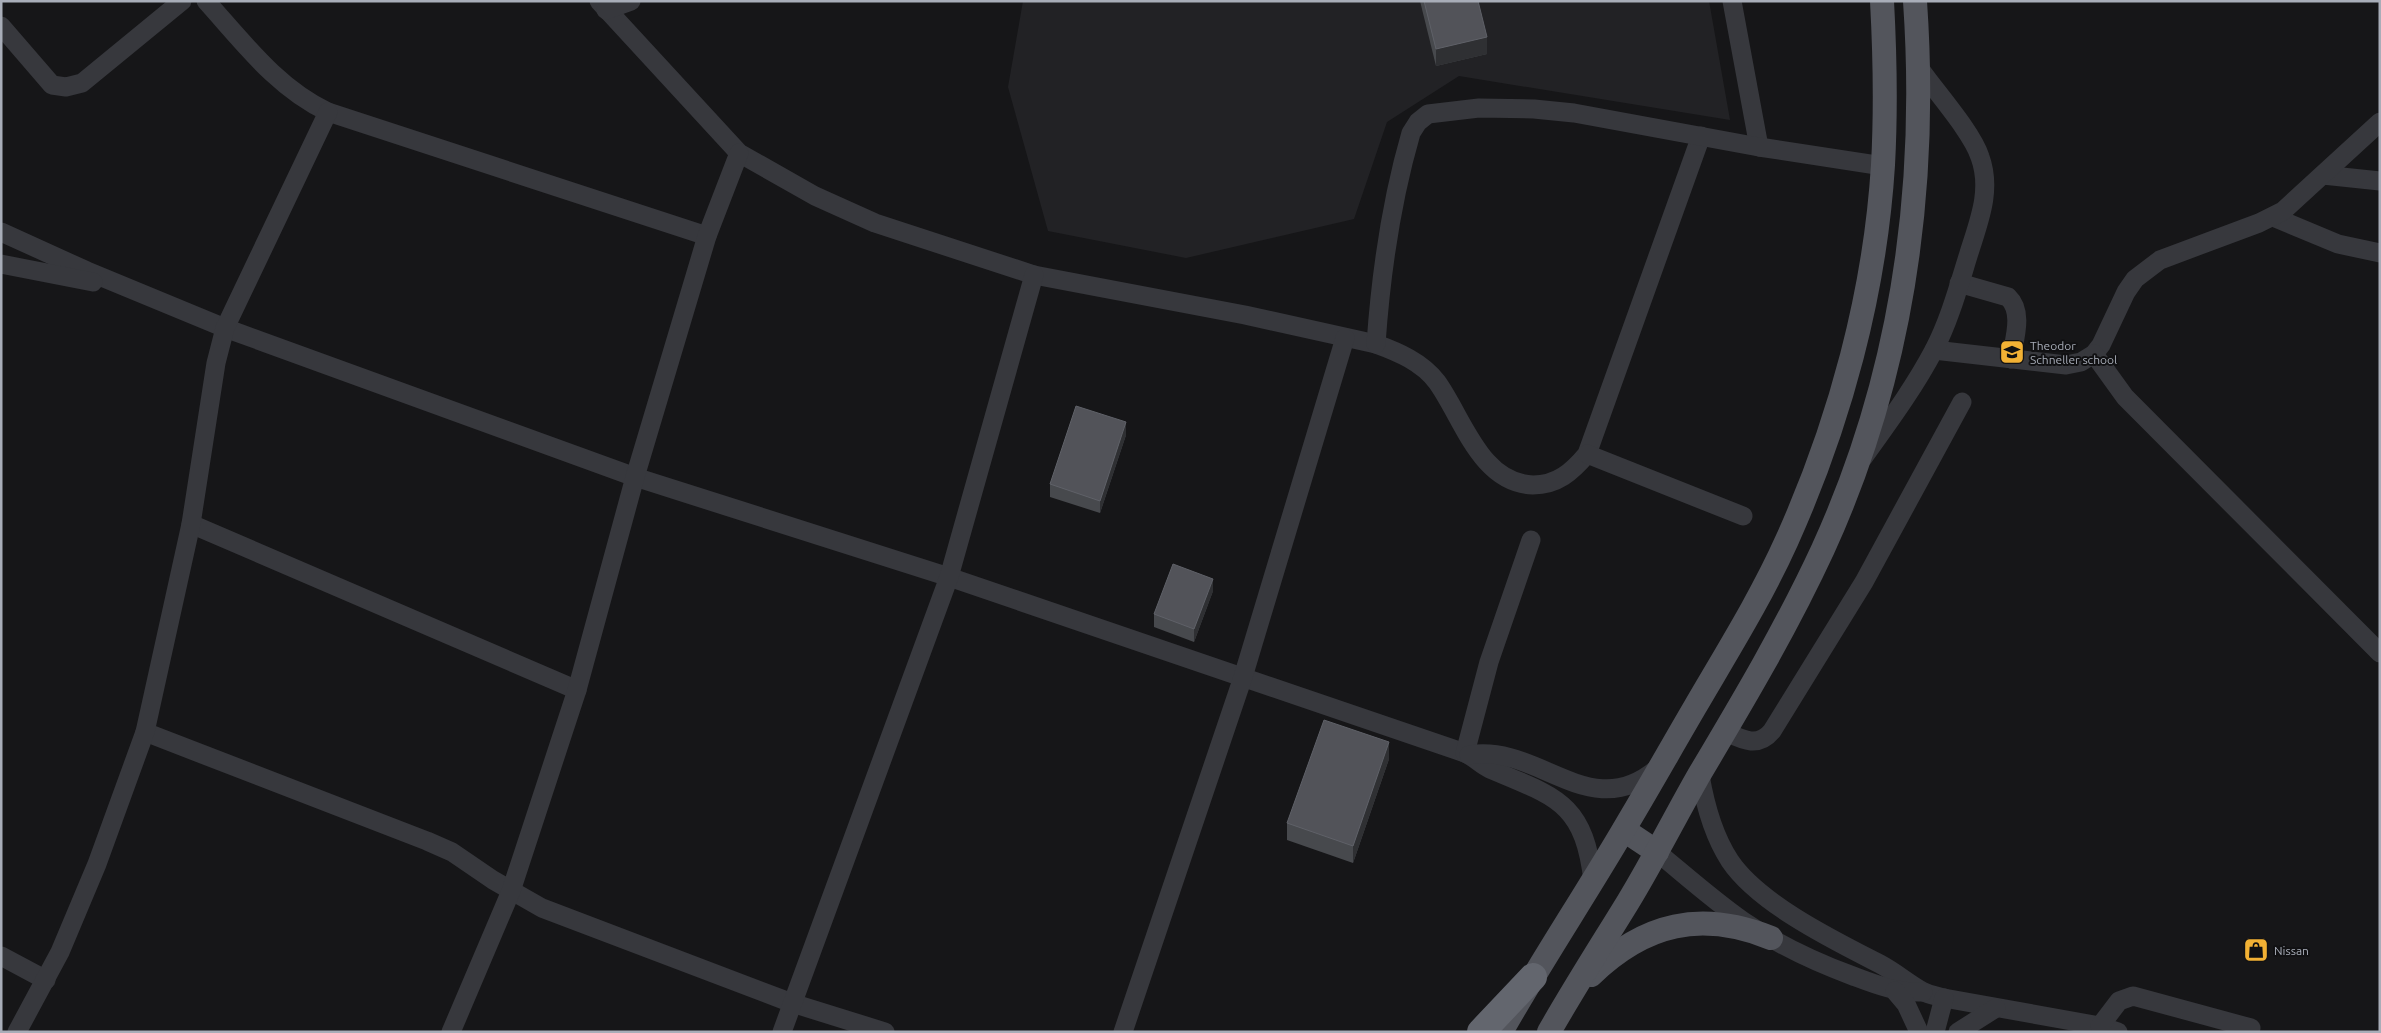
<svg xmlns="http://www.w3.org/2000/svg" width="2381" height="1033" viewBox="0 0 2381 1033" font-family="Ubuntu,sans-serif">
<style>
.built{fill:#222225}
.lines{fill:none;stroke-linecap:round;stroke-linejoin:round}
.minor{stroke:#37383d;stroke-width:19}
.major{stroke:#53555c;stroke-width:24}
.highway{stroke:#63666e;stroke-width:28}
.wall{fill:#47494d}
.shaded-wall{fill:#2f3033}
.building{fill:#525359;stroke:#5f6168}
.labels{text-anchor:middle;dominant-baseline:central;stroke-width:4;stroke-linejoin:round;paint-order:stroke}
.poi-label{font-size:12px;fill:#a8adb8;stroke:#111113;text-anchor:start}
</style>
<rect width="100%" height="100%" fill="#161618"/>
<polygon class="built" points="1023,1 1709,1 1730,120 1459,76 1387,122 1354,219 1186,258 1048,231 1008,87"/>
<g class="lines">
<g class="minor">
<path d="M206,1C243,42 277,88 328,112L707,236"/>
<path d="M599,1L739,153L815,196L875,223L1034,275L1245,315L1376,344C1398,352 1422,362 1437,382C1463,418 1480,483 1533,485C1557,485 1572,472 1587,454L1701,136"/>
<polyline points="1732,1 1759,147"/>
<polyline points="606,10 631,1"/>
<polyline points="1,26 52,85 66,87 82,83 182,1"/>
<polyline points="2323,175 2380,181"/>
<polyline points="2273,217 2338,244 2380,253"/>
<path d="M1,232L87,271L225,328L635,477L949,577L1465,753C1474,757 1481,765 1490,769C1556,797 1584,802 1593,881"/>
<polyline points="1,264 93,282"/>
<path d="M1959,283L2008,297C2024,312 2014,340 2011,359"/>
<path d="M1376,344C1381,272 1391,202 1411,133L1418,122L1428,114L1479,108L1534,109L1574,113L1759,147L1883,166"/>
<polyline points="1934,350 2066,365 2081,362 2094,354 2101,345 2126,292 2135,279 2160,260 2259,223 2283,211 2380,122"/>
<polyline points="2094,354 2125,397 2380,653"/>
<polyline points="1587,454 1743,516"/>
<path d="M1863,458C1888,423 1914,388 1934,350C1950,319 1959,285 1969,253C1979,221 1992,190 1980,157C1972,132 1936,92 1920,69"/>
<polyline points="191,524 577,690"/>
<polyline points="145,732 427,841 452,852 493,880 542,908 792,1003 885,1032"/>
<path d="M1726,732C1743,740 1758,748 1772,731L1864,582L1962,402"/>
<polyline points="1465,753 1489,662 1531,540"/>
<path d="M1469,755C1540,743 1591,828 1660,766"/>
<path d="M1700,775C1705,805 1713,835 1730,861C1759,904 1835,941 1880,964C1895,972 1908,983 1922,991C1929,995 1937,996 1944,998L2100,1026L2118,1032"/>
<path d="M1657,852C1685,875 1713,900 1743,921C1777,944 1815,962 1853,976C1877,985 1897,993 1923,992"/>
<polyline points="1,956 46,980"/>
<polyline points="1895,991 1906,1004 1919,1032"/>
<polyline points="2100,1026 2119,1001 2133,996 2251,1028"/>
<polyline points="17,1032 60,952 97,864 145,732 191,524 216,363 225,328 328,112"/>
<polyline points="451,1032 511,891 577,690 635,477 707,236 739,153"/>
<polyline points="782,1032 949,577 1034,275"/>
<polyline points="1123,1032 1243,677 1345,338"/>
<polyline points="1935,1032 1944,998"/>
<polyline points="1958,1032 1996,1008"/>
</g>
<g class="major">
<polyline points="1624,830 1657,852"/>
<path d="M1591,975C1645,923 1701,910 1771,938"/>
<path d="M1501,1032C1540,963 1584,897 1624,829C1648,789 1671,748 1695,707C1727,652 1761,598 1787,540C1840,422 1875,293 1883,165C1886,110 1885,56 1882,1"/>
<path d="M1549,1032C1574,988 1601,946 1628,902C1653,861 1675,817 1699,775C1743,701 1787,627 1823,549C1902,376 1928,189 1915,1"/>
</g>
<polyline class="highway" points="1481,1032 1533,977"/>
</g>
<g class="wall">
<polygon points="1420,1 1478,1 1487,54 1436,66"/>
<polygon points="1126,435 1100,513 1050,497 1050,484"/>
<polygon points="1213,591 1194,642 1154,627 1154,614"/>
<polygon points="1389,759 1353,863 1287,840 1287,823"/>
</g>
<g class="shaded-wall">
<polygon points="1487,37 1487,54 1436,66 1436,49"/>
<polygon points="1126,422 1126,435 1100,513 1100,501"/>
<polygon points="1213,579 1213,591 1194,642 1194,629"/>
<polygon points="1389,742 1389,759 1353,863 1353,846"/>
</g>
<g class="building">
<polygon points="1424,1 1478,1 1487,37 1436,49"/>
<polygon points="1076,406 1126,422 1100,501 1050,484"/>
<polygon points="1173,564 1213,579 1194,629 1154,614"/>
<polygon points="1324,720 1389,742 1353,846 1287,823"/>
</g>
<defs>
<symbol id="school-square" viewBox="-11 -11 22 22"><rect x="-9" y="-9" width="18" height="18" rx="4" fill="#f2b134" stroke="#111113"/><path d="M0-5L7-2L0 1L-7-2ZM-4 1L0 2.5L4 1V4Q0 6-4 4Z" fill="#111"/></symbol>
<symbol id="shop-square" viewBox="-11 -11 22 22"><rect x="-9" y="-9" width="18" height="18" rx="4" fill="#f2b134" stroke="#111113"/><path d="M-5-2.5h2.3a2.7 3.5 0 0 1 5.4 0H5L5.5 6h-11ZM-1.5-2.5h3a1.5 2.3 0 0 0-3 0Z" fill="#111"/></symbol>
</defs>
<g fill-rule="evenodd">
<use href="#school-square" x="1998" y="338" width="28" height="28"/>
<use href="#shop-square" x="2242" y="936" width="28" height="28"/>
</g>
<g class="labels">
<g class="poi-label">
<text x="2030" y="345">Theodor<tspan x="2030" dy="14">Schneller school</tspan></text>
<text x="2274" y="950">Nissan</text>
</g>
</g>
<rect width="2381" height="1033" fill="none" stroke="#a8adb8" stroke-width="5"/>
</svg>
